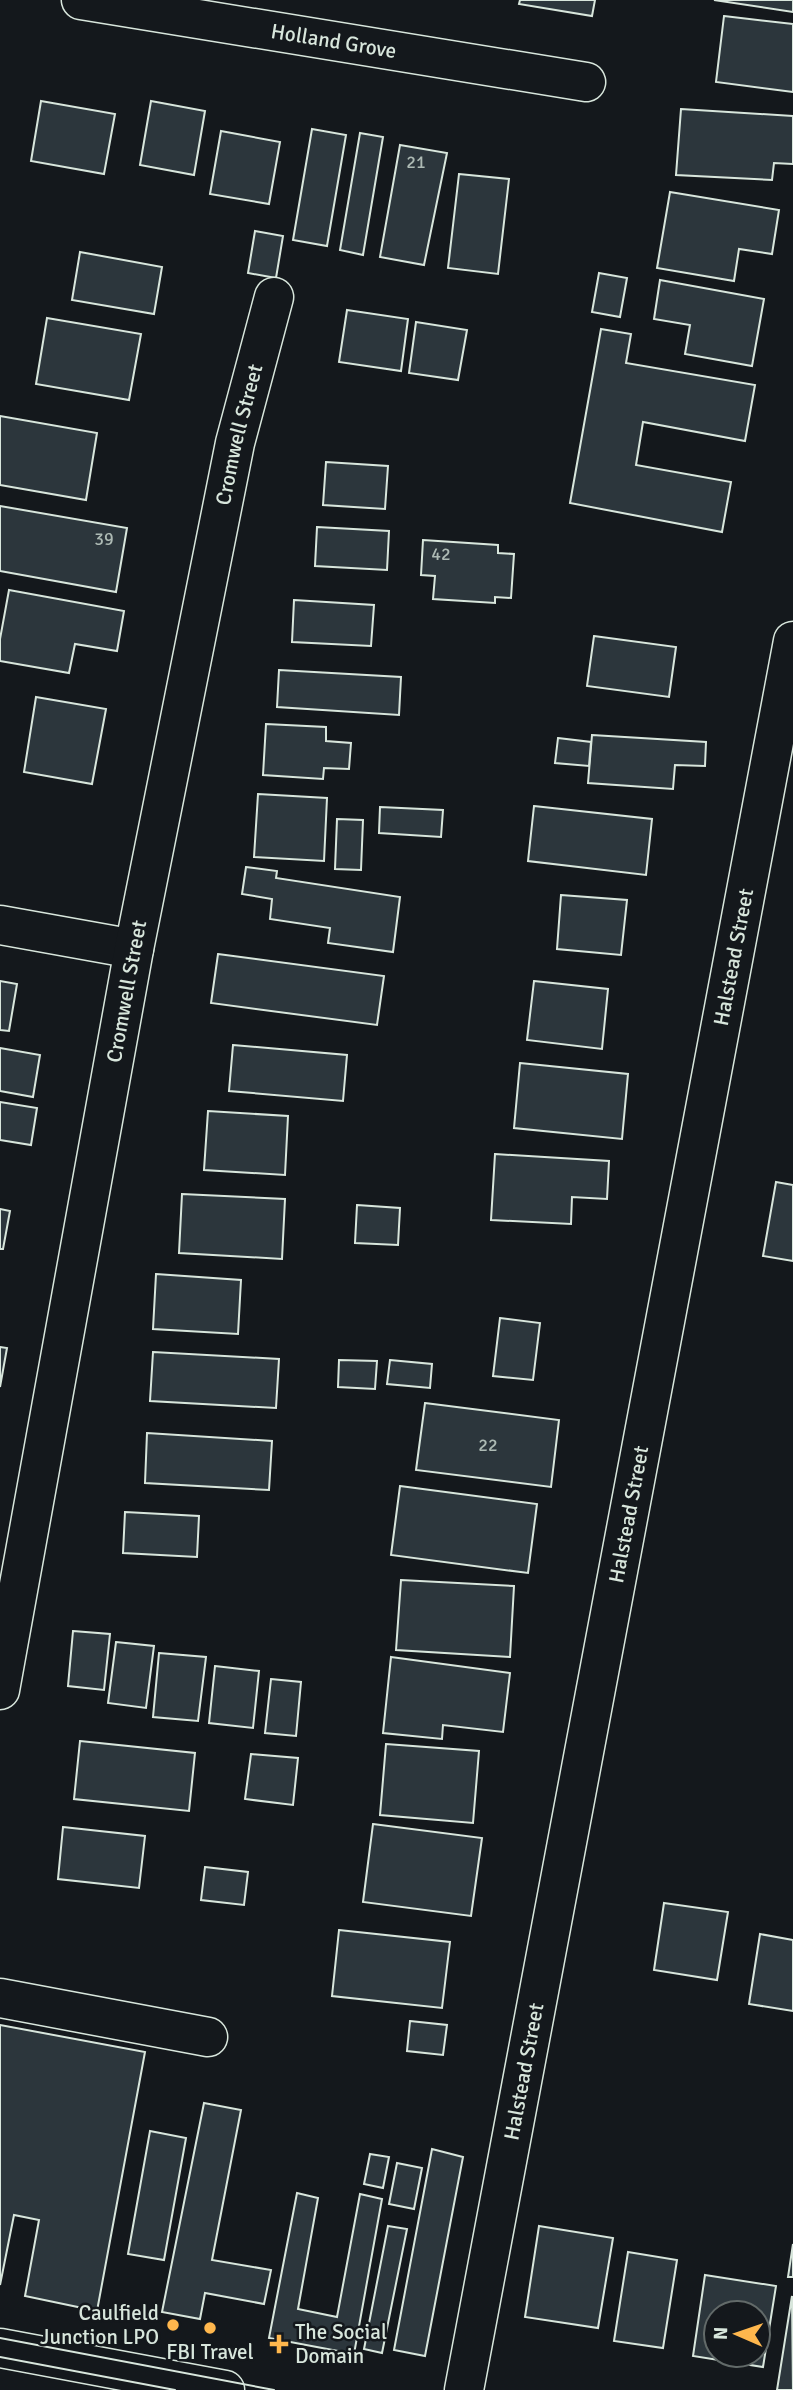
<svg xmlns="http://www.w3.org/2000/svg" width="793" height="2390" viewBox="0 0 793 2390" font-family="Signika,sans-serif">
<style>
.building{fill:#2c363c;stroke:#d8e6dc;stroke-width:2;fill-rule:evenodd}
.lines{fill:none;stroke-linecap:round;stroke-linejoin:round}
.minor-casing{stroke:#d8e6dc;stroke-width:41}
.major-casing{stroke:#d8e6dc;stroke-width:41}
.minor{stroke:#14181c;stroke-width:38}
.major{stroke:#14181c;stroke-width:38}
.tram{stroke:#d8e6dc;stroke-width:2}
.poi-dot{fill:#ffb74d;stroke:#14181c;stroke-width:2.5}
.labels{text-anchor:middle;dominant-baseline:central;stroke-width:5;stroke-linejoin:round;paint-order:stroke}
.number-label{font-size:18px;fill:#adbab4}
.street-label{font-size:21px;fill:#d8e6dc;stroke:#14181c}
.poi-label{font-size:21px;fill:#d8e6dc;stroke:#14181c;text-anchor:end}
</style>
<rect width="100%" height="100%" fill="#14181c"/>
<g class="building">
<polygon points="520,0 595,0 592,16 519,4"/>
<polygon points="714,0 793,0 793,12"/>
<polygon points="724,16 793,24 793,92 716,82"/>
<polygon points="41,101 115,114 104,174 31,161"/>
<polygon points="151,101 205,111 194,175 140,165"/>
<polygon points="681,109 793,116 793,164 774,163 772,180 676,175"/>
<polygon points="312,129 346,135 327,246 293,240"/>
<polygon points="221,131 280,142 269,204 210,194"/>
<polygon points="360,133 383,137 363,255 340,250"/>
<polygon points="400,145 447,153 424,265 380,257"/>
<polygon points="459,174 509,179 498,274 448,268"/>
<polygon points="670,192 779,210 772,254 739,249 734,281 657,268"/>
<polygon points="255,231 283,236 276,278 248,273"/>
<polygon points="80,252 162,267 154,314 72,300"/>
<polygon points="599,273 627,278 620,317 592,312"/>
<polygon points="660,280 764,299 752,366 685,354 690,325 654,319"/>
<polygon points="347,310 408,319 401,371 339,362"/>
<polygon points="47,318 141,334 129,400 36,384"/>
<polygon points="416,322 467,330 458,380 409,373"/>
<polygon points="601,329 631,334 626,363 755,385 745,441 643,422 636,465 731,482 722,532 570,503"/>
<polygon points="0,416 97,433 86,500 0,485"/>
<polygon points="326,462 388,466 385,509 323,505"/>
<polygon points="0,506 127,528 116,592 0,571"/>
<polygon points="317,527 389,531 387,570 315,566"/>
<polygon points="423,540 498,545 498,553 514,554 511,598 495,597 495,603 433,599 435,576 421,575"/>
<polygon points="9,590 124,611 117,651 75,644 69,673 0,661 0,639"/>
<polygon points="294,600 374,605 371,646 292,642"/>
<polygon points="594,636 676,647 669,697 587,686"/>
<polygon points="279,670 401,677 399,715 277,707"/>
<polygon points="36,697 106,709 92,784 24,772"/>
<polygon points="266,724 326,727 326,741 351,743 349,769 324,768 323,779 263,775"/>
<polygon points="592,735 706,742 705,766 675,765 673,789 588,783"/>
<polygon points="558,738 591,742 589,766 555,763"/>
<polygon points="258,794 327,798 324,861 254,857"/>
<polygon points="534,806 652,819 646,875 528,861"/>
<polygon points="380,807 443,810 441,837 379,833"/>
<polygon points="337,819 363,820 361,870 335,869"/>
<polygon points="246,867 277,871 276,878 400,897 393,952 328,943 330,928 270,919 272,899 242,894"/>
<polygon points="561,895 627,900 621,955 557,949"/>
<polygon points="218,954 384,976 377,1025 211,1003"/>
<polygon points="0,981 17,984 9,1031 0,1030"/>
<polygon points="534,981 608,989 602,1049 527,1040"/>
<polygon points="233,1045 347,1055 343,1101 229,1091"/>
<polygon points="0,1048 40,1055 33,1097 0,1091"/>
<polygon points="520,1063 628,1074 622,1139 514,1128"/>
<polygon points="0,1102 37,1108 31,1145 0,1140"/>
<polygon points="208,1111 288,1116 285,1175 204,1170"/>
<polygon points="495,1154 609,1161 607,1199 572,1197 571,1224 491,1220"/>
<polygon points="776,1182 793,1185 793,1261 763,1256"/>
<polygon points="182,1194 285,1199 282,1259 179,1253"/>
<polygon points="357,1205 400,1208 398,1245 355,1243"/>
<polygon points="0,1209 10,1211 3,1249 0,1249"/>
<polygon points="156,1274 241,1280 238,1334 153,1329"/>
<polygon points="500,1318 540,1323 533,1380 493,1376"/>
<polygon points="0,1347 7,1348 0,1387"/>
<polygon points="153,1352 279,1359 276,1408 150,1401"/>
<polygon points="339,1360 377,1361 375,1389 338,1387"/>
<polygon points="390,1360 432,1364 430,1388 387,1384"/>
<polygon points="425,1403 559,1420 551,1487 416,1470"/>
<polygon points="147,1433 272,1441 269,1490 145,1483"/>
<polygon points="400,1486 537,1504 528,1573 391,1555"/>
<polygon points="125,1512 199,1516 197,1557 123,1553"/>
<polygon points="401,1580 514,1586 510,1657 396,1650"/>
<polygon points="73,1631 110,1634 104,1690 68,1686"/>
<polygon points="116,1642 154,1646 146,1708 108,1703"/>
<polygon points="159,1653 206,1657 198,1721 153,1717"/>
<polygon points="391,1657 510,1673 503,1732 443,1725 442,1739 383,1733"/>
<polygon points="215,1666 259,1671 253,1728 209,1723"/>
<polygon points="271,1679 301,1682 296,1736 265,1733"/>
<polygon points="80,1741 195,1753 189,1811 74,1799"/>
<polygon points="386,1744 479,1751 473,1823 380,1815"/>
<polygon points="251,1754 298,1758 293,1805 245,1799"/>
<polygon points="373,1824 482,1838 471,1916 363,1902"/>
<polygon points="63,1827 145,1836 139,1888 58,1879"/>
<polygon points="205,1867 248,1872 244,1905 201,1900"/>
<polygon points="664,1903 728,1912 717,1980 654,1970"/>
<polygon points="339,1930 450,1942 442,2008 332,1996"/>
<polygon points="760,1934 793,1940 793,2011 749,2004"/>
<polygon points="410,2021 447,2025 443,2055 407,2051"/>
<polygon points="0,2025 145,2052 97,2311 25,2296 39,2220 14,2215 0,2285"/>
<polygon points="204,2103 241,2110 212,2260 271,2270 264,2304 205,2293 200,2319 162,2312"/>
<polygon points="150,2131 186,2138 164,2260 128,2254"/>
<polygon points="432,2149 463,2157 425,2356 394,2350"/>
<polygon points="370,2154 389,2157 383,2188 364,2184"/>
<polygon points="397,2163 422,2168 414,2209 389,2204"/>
<polygon points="297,2193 318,2198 298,2309 337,2317 360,2194 382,2199 354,2354 269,2338"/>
<polygon points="388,2226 407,2229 382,2353 364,2349"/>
<polygon points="539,2226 613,2238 598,2328 525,2317"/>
<polygon points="793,2244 793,2277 788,2277"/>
<polygon points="628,2252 677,2260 663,2348 614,2341"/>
<path d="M705,2275L776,2286L763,2367L693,2356ZM716,2313H758V2355H716Z"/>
<polygon points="792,2296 793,2390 777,2390"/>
</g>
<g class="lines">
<defs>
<g id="minor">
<path id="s1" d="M81,0L586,82"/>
<polyline points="0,925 134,949"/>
<path id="s2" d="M0,1690L134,949L235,443L274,297"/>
<polyline points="0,1998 208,2037"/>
<path id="s3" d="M464,2390L793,641"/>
</g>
<polyline id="major" points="0,2348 225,2390"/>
</defs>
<use href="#minor" class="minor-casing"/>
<use href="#major" class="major-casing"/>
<use href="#minor" class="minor"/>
<use href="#major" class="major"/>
<g class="tram">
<polyline points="0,2338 274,2390"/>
<polyline points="0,2357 175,2390"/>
</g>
</g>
<g class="poi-dot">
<circle cx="173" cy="2325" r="7"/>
<circle cx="210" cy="2328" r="7"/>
<path d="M275.5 2333.5h7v7h7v7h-7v7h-7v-7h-7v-7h7z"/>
</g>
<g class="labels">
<g class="number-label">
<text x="416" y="162">21</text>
<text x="104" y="539">39</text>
<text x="441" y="554">42</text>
<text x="488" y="1445">22</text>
</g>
<g class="street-label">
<text stroke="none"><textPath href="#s1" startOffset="256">Holland Grove</textPath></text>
<text stroke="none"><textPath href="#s2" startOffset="1278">Cromwell Street</textPath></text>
<text stroke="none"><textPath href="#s3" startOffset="1458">Halstead Street</textPath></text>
<text stroke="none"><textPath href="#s2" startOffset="710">Cromwell Street</textPath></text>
<text stroke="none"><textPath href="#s3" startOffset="891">Halstead Street</textPath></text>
<text stroke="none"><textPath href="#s3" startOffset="324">Halstead Street</textPath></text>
</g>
<g class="poi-label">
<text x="159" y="2313">Caulfield<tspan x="159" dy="24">Junction LPO</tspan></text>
<text x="295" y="2332" text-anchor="start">The Social<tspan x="295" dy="24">Domain</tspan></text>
<text x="210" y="2352" text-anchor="middle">FBI Travel</text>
</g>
</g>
<g transform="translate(737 2334) rotate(272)"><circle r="33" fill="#14181c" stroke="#626a69" stroke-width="2"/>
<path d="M0-5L12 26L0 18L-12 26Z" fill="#ffb74d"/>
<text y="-10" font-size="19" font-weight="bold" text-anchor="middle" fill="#d8e6dc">N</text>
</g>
</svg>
